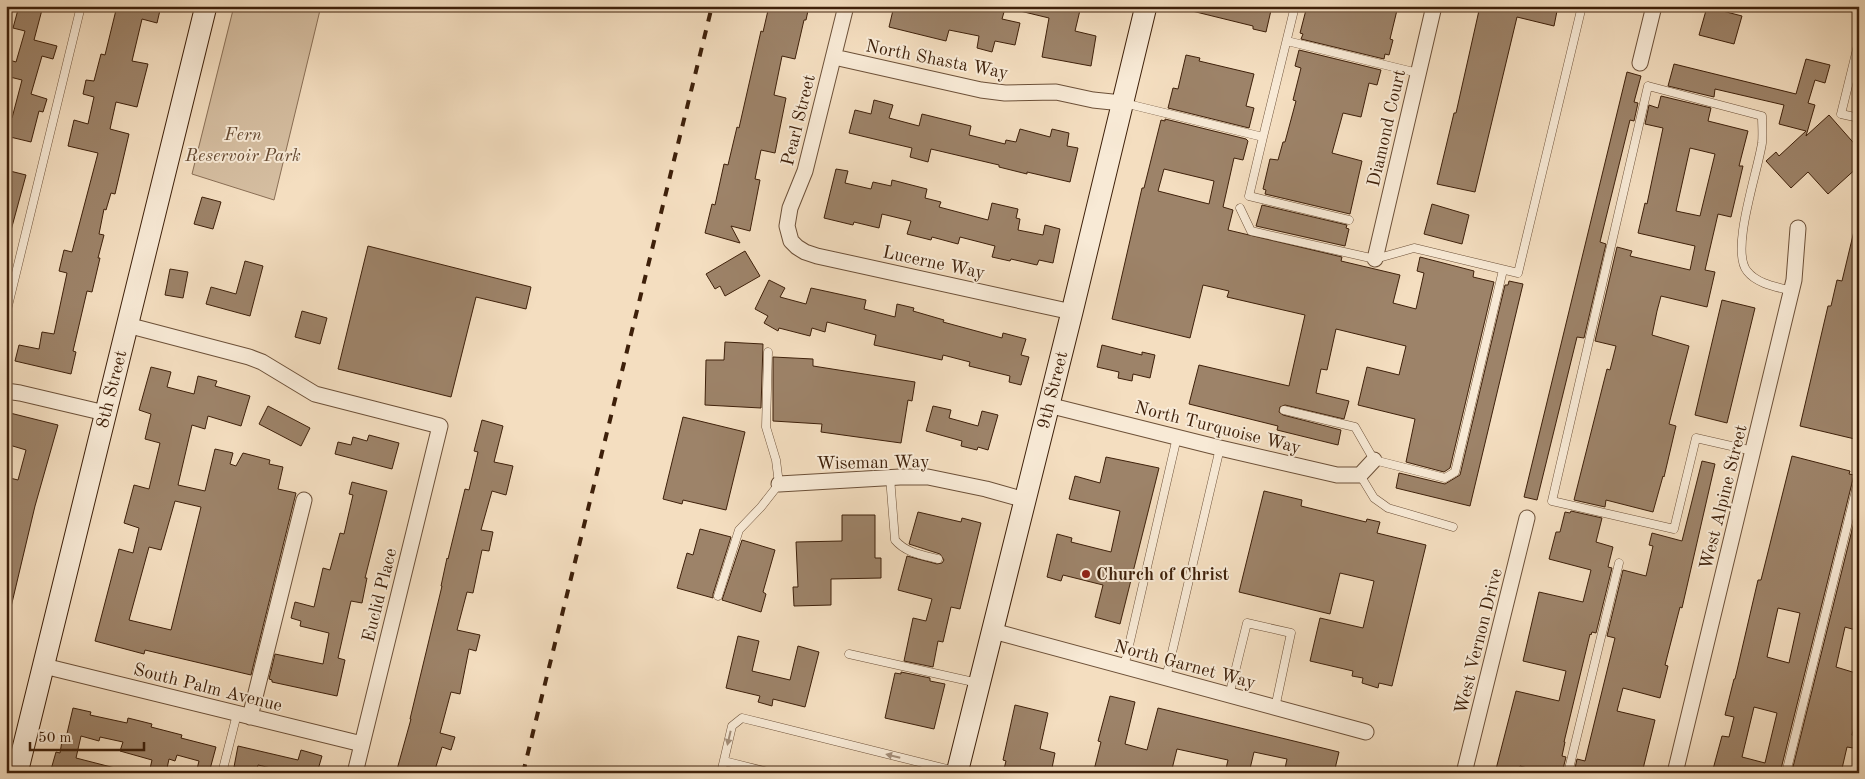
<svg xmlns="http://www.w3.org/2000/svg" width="1865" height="779" viewBox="0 0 1865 779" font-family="'Old Standard TT',serif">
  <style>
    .green { fill: #d5bea1; stroke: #8a6f56 }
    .building { fill: #9d8369; stroke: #3e200a; fill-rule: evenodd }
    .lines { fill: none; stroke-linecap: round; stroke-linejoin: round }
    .lane-casing { stroke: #6c5038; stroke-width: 9 }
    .street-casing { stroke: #6c5038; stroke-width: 17 }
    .secondary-casing { stroke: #3e200a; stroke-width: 23 }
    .lane { stroke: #f8ead6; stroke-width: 8 }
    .street { stroke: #f8ead6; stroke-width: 15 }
    .secondary { stroke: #f8ead6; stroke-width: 21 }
    .rail { stroke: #3e200a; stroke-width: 4; stroke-dasharray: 9 9; stroke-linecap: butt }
    .oneway { fill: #a48f7a }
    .poi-dot { fill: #8f2418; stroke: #f8ead6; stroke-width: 2 }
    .labels { text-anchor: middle; stroke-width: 4; stroke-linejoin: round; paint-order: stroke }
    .street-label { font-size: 18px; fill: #3e200a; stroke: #f8ead6 }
    .park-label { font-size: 18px; font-style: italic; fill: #644830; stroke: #f8ead6 }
    .poi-label { font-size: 18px; font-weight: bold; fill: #3e200a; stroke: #f8ead6; text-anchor: start }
  </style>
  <rect width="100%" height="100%" fill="#f4dec0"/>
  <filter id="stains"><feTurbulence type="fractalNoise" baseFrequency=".004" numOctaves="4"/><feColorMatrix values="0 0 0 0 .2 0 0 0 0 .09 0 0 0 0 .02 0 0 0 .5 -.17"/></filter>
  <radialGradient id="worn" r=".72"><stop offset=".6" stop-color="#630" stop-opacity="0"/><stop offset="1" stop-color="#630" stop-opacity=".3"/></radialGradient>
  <path class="green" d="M234,6h87l-47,194 -82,-26z"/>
  <path class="building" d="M19,6h24l-9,34 23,6 -4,13 -11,-3 -11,38 16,5 -4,13 -4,-1 -8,31 -25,-6v-20l6,2 10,-38 -16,-4v-17l10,3 9,-31 -12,-3z
    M117,6h44l-4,17 -15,-4 -10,42 16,3 -11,43 -21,-5 -6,27 19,5 -14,60 -4,-1 -5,17 -2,-1 -5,25 5,1 -6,23h2l-8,34 -5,-1 -14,60 3,1 -5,22 -56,-13 4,-16 20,4 3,-17 12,2 13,-61 -8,-2 5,-21 8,2 26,-99 -30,-7 6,-26 14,4 6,-27 -11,-3 3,-14 8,1 7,-27 4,1z
    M769,6h40l-3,14h-2l-9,39 -13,-3 -8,39 12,3 -11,55 -14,-3 -6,29 5,1 -10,51 -19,-5 9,17 -35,-10 7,-29 3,1 9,-41 4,1 9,-38 2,1 22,-97 2,1z
    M894,6h72l19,4 1,-2 18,4 -2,7 18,4 -5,22 -20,-4 -3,11 -15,-4 2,-12 -30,-6 -3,11 -57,-14z
    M1021,6h60l-6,25 21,5 -5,30 -49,-9 7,-39 -29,-7z
    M1193,6h79l-6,26 -13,-3v-3l-61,-15z
    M1307,6h91l-8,33 3,1 -4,15 -4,-1 -1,5 -83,-20 2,-5 -3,-1z
    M1480,6h78l-4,20 -37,-9 -42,175 -38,-8 17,-71h2z
    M1707,7l35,9 -8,28 -35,-9z
    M1299,50l82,20 -4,15 -8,-2 -8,34 -18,-4 -11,40 30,8 -12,53 -85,-20 1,-4 -3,-1 7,-30 8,1 5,-18h2l11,-41 -3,-1 8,-32 -6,-2z
    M1186,55l14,3 -1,3 55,13 -8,32 8,2 -5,20 -81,-20 5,-20 5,1z
    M1806,59l24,6 -5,18 -10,-3 -7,23 7,2 -9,31 23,-21 30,34v17l-31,28 -20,-22 -17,16 -25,-27 10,-9 3,4 27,-25 -27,-7 5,-19 -69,-16 -1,8 -46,-11 6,-22 122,30z
    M1627,72l14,4 -7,26 4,1 -4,18 -4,-1 -30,122 6,2 -22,94 -7,-1 -40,163 -13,-3z
    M1661,96l50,12 -3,13 40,10 -9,35h4l-12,51 -13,-3 -13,56 10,2 -8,35 -46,-11 -4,15 -5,24 37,11 -20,78 7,2 -12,51 -1,-1 -10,36 -47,-12 -1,7 -31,-7 33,-131 3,1 6,-24 -21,-5 22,-94 15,4 -2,5 60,14 5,-24 -57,-13 7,-30 2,1 16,-76 -18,-4 4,-19 9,3zM1690,148l25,6 -15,62 -24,-5z
    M874,100l19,5 -4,13 30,8 3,-12 49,12 -2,9 36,9 1,-4 10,2 4,-13 30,8 2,-8 17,4 -2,13 11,2 -8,34 -43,-10v2l-28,-7v-2l-68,-16 -3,13 -18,-5 2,-9 -63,-15 6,-23 16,4z
    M1165,119l81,20 2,2 -5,19 -9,-2 -11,49 10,3 -5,20 114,27 -1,4 59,14 -7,28 23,6 8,-36 -7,-2 3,-14 54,14 -1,6 21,5 -44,186 -6,4 -38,-10 9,-43 -57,-14 9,-38 32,8 7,-29 -70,-17 -9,41 -6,-1 -5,24 33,8 -5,18 -59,-14 -5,2 -1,5 4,3 58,15 -3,15 -61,-15 1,-4 -89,-22 10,-39 90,21 16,-71 -78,-18 2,-6 -26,-6 -13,53 -78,-19 30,-131h2l17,-68 4,1zM1164,169l50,12 -5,23 -51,-13z
    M836,169l12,2 -3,12 26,6 2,-7 18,4 1,-6 35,9 -2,9 16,4 -2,5 49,13 4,-17 26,6 -2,9 4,1 -2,11 25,5 2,-10 15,4 -7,34 -14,-3 -2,5 -26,-6 -1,2 -18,-4 3,-11 -35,-9 -2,7 -26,-7 -1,3 -24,-6 4,-13 -29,-7 -3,14 -25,-6 -1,3 -29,-7z
    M6,170l20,5 -16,59h-4z
    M202,197l19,5 -8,27 -19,-5z
    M1432,204l37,11 -7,29 -38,-10z
    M1262,205l85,20 -1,3 3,1 -4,17 -89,-20z
    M1854,231l5,1v208l-59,-14 28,-120h3l6,-26 5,1z
    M368,246l163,41 -5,22 -50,-12 -25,100 -113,-28z
    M745,251l15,25 -35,20 -5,-10 -5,3 -9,-15z
    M245,261l18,5 -13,50 -44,-12 5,-17 25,7z
    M170,269l18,3 -5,26 -18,-3z
    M769,280l16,8 -5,9 26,7 5,-16 55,12 -2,9 31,8 2,-13 17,4 -1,3 31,9 -1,2 59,16 1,-5 23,6 -5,16 8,2 -8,28 -12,-3 1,-6 -41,-10 1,-4 -27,-7 -1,5 -68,-15 2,-10 -49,-13 -2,10 -13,-4 -2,8 -31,-8 -1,3 -14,-8 4,-7 -13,-7z
    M1509,281l14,3 -53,222 -74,-18 3,-15 46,11 15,-9 45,-190h3z
    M1722,300l33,8 -28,115 -32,-8z
    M302,311l25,7 -7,26 -25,-7z
    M725,342l38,2 -2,64 -56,-3 1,-45h18z
    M1102,345l40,10v-3l13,3 -5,23 -17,-4 -1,7 -14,-3 1,-6 -22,-5z
    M773,357l40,2v7l102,16 -3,19 -4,-1 -7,43 -80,-11 1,-8 -49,-3z
    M151,367l20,5 -4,15 27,7 4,-18 19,5 -2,5 35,10 -9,30 -33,-10 -3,13 -13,-4 -14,60 27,6 10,-42 18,4 -3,11 6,2 7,-13 27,7 -1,4 14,3 -5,22 18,4 -45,182 -106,-25 -1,4 -49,-13 24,-92 14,4 6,-25 -15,-5 10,-38 15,4 11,-46 -15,-4 6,-25 -12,-4zM175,501l26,6 -30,123 -42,-10 20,-73 12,3z
    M268,406l42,22 -9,18 -42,-22z
    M933,406l18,4 -2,8 29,8 4,-15 16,4 -10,35 -10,-3 -1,3 -16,-4 1,-5 -36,-10z
    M6,412l52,13 -23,81 -24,101 -5,-1v-129l12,3 8,-30 -20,-6z
    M683,417l62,15 -19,78 -43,-10 -1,4 -19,-5z
    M482,420l21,6 -9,36 19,4 -7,29 -14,-4 -11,39 12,2 -4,19 -7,-1 -9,43 -6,-1 -10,38 23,5 -4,16 -7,-2 -9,45 -9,-2 -11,41 15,4 -4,13 -9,-3 -8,26h-38l15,-54h-1l32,-133h-1l6,-28 1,1 17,-70 4,1 9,-38 -4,-1z
    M369,435l30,8 -7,26 -57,-15 3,-12 13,3 2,-8 14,4z
    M1792,456l58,15 -1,3 5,1 -74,298h-68l10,-37 7,1 5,-20 -9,-2 9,-36h1l23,-99h3zM1778,608l22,5 -11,50 -22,-6zM1754,707l23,6 -12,50 -23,-6z
    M1106,457l53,11 -39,156 -25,-7 8,-32 -40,-10 -2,6 -14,-4 10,-43 15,4 -1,4 40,10 9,-41 -51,-12 6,-23 25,7z
    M1702,461l13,3 -33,144 -2,-1 -15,58 3,1 -8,32 -37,-10 -6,23 38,9 -13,53h-68l3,-14 8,2 30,-123 -8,-2 16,-66 23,6 7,-30 -4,-1 3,-12 30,8z
    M352,482l35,9 -22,87h2l-5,25 -11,-2 -13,57 7,2 -8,36 -65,-14v-2l-3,-1 6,-25 48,10 6,-31 -29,-7 1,-5 -10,-3 4,-16 19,5 9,-39 7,2 10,-37 4,1 9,-39 -4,-1z
    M1264,491l38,9 -1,6 65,16 1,-3 13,3 -3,11 49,12 -34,141 -13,-3 -1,5 -16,-5 1,-5 -11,-2 1,-5 -43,-10 10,-43 43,10 11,-47 -34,-8 -10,41 -91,-22z
    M1859,502v129l-14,-4 -9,40 23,7v33l-7,28 7,1v13l-12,-2 -6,26h-41l-8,-2z
    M1571,511l31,7 -6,24 17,5 -5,20 4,1 -16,65 -4,-1 -1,3 -1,-1 -26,108h1l-3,14 4,1 -4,16h-17l-25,-7 -2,7h-23l21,-82 43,10 7,-30 -43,-10 16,-69 44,10 8,-32 -42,-11 7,-27h4l5,-20 5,1z
    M918,512l43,10 1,-4 19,5 -21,86 -9,-2 -8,35 -5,-1 -5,26 -29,-6 9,-43 13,3 6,-22 -34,-9 9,-34 30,8 5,-1 2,-3 -4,-6 -31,-10z
    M842,515h33v43h6v20l-50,1v26l-37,1 -1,-19h5l-2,-45 46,-1z
    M700,529l31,8 -18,57v4l-36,-10 10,-35 6,2z
    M742,540l33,10 -12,42 3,2 -5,18 -39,-12z
    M738,636l21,5 -7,30 38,9 8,-34 21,6 -14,55 -32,-8 -1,7 -14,-4 2,-6 -34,-8z
    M901,672l29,6v3l15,3 -11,45 -49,-11 10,-45 6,1z
    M1110,696l25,6 -10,42 22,6 11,-42 181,44 -5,21h-50l3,-14 -33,-7 -5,21h-24l3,-13 -51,-11 -6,24h-67l-10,-3 7,-28 -3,-1z
    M1015,705l33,8 -8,36 15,4 -4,20h-48l3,-12 -3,-1z
    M73,708l18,4 -1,3 37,8 1,-5 24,6 -1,3 31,8 -1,3 35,9 -7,26h-13l3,-12 -22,-6 -2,6 -6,-2 -3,14h-17l3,-13 -32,-9 3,-9 -23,-5 -1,4 -18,-5 -5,22 39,10v5h-65l6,-21 4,1 2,-12 3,1z
    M238,746l60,14 3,-10 21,6 -5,17h-25l-34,-8 -2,7 -22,-5z"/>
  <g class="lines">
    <g class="lane-casing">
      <path id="lane" d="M1287,41l131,32
        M1859,41l-18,73 18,4
        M1124,103l139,34 -14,59 100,24
        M1263,137l32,-131
        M1240,208l11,23 124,28 39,-11 104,25 64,-267
        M6,314l75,-308
        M1284,410l71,17 19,33 71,18 10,-6 48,-202
        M1753,451l-57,-13 -22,91 -122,-28 96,-415 114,30c0,9 1,18 0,27 -4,28 -32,107 -15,128 10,13 30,16 45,20
        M1360,475l14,23 14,10 65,19
        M890,477l5,63c11,13 27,15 43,19
        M718,596l21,-66 22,-23 18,-23 -3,-24 -10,-33 2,-75
        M849,654l129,29
        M1124,667l53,-230
        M1166,678l54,-230
        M1229,696l18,-73 44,10 -16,75
        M724,761l48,12
        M222,773l15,-59
        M721,773l11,-47 10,-8 213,53
        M1568,773l51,-210
        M1786,773l73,-295"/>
    </g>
    <g class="street-casing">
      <path id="street" d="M846,6l-41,165 -15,37 -3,18 4,15 6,6 8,5 12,4 255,56
        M834,57l147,33 24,3 51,-1 37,8 29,3
        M1640,63l14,-57
        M1375,259l59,-253
        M127,325l122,32 13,5 53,32 125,32 -85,347
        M6,391l14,2 85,20
        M1048,405l172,43 117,27h23l14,-15
        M779,484l121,-7h28l58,12 39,11
        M993,631l373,101
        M44,666l318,78
        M250,717l54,-217
        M1464,773l63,-255
        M1675,773l119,-493 4,-52"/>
    </g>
    <g class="secondary-casing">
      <path id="secondary" d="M17,773l189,-767
        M957,773l115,-461 74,-306"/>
    </g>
    <use href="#lane" class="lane"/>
    <use href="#street" class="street"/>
    <use href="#secondary" class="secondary"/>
    <path class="rail" d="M523,773l189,-767"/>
  </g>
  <defs><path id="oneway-solid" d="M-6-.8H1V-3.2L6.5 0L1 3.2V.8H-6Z" transform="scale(1.25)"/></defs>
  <g class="oneway">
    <use href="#oneway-solid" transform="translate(729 738) rotate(103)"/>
    <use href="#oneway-solid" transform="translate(893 756) rotate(-166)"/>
  </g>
  <circle class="poi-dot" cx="1086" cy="574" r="5"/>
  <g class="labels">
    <g class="street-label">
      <text transform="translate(937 59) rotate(11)" y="6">North Shasta Way</text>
      <text transform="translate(798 120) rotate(-76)" y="6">Pearl Street</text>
      <text transform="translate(1386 128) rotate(-77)" y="6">Diamond Court</text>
      <text transform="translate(934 262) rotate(12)" y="6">Lucerne Way</text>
      <text transform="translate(111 389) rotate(-76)" y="6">8th Street</text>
      <text transform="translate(1052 390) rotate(-76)" y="6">9th Street</text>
      <text transform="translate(1218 427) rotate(14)" y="6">North Turquoise Way</text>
      <text transform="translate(873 462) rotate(-1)" y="6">Wiseman Way</text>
      <text transform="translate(1723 497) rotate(-76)" y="6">West Alpine Street</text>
      <text transform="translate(379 595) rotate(-76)" y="6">Euclid Place</text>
      <text transform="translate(1478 641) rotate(-76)" y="6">West Vernon Drive</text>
      <text transform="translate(1185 664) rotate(15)" y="6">North Garnet Way</text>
      <text transform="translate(208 687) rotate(14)" y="6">South Palm Avenue</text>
    </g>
    <g class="park-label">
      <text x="243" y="140">Fern<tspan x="243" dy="21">Reservoir Park</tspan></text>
    </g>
    <g class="poi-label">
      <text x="1096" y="580">Church of Christ</text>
    </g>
  </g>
  <rect width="1865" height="779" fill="none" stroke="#f4dec0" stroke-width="25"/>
  <rect x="8" y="8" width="1850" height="764" fill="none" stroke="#3e200a" stroke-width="2.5"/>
  <rect x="12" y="12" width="1840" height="754" fill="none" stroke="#3e200a"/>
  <path d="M30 742v8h114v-8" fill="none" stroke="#3e200a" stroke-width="2.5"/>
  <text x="38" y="742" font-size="15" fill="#3e200a" stroke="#f8ead6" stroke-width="4" paint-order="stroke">50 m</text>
  <rect width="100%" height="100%" filter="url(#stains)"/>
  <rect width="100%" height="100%" fill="url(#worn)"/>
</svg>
